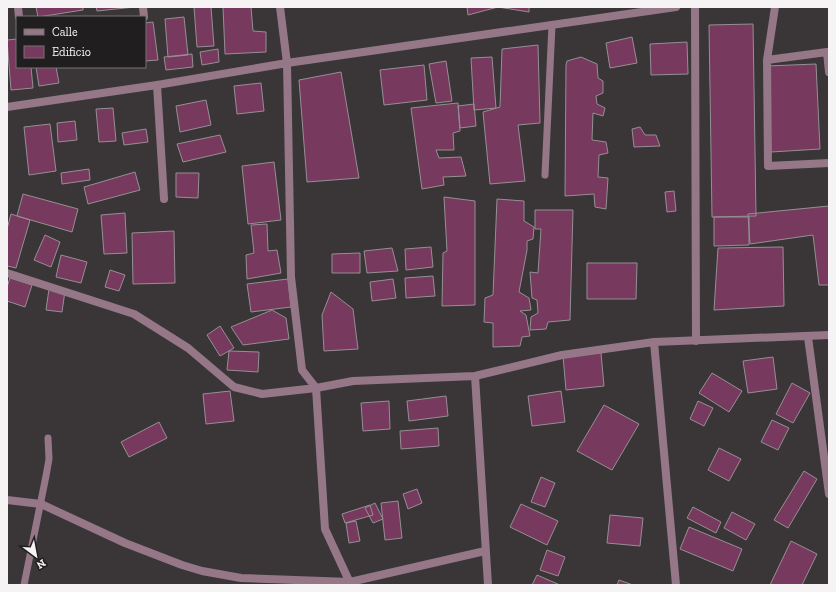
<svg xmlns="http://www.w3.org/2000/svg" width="836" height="592" viewBox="0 0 836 592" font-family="'Zilla Slab',serif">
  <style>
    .building { fill: #78395f; stroke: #949092 }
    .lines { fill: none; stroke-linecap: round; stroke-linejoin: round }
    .service { stroke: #967788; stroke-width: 7 }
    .minor { stroke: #967788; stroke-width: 8 }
  </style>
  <rect width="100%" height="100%" fill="#3a3638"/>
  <path class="building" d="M36,7h47v3l-45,7z
    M96,7h39l-38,4z
    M194,7h17l3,39 -17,1z
    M223,7h28l2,24 13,1v20l-41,2z
    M467,7h62v5l-31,-5 -30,8z
    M184,17l4,38 -20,2 -3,-38z
    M153,22l5,38 -13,1v-38z
    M753,24l3,192 -44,1 -3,-192z
    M632,37l5,26 -27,5 -4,-25z
    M17,39v28h14l2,21 -22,2 -4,-50z
    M687,42l1,32 -37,1 -1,-31z
    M538,45l2,78 -22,2 7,56 -35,3 -7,-72 17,-5 2,-58z
    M218,49l1,13 -17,3 -2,-13z
    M192,54l1,13 -27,3 -2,-13z
    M492,57l4,51 -22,2 -3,-52z
    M581,57l16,7 1,14 5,3v12l-7,3 1,8 8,4 -2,8 -10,-3 -1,27 14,2 2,11 -9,2 -1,22 10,1 -2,31 -11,-2 -1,-13 -29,2 1,-131 1,-4z
    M446,61l6,40 -16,2 -7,-39z
    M816,64l4,85 -49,3 -4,-86z
    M424,65l3,35 -43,5 -4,-35z
    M36,67h20l3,16 -20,3z
    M341,72l18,106 -52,4 -8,-102z
    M261,83l3,28 -27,3 -3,-28z
    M206,100l5,25 -31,7 -4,-26z
    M458,103l2,28 -7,2 1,17h-18l3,8 22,-1 5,19 -23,1 1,8 -22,4 -11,-81z
    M474,104l2,22 -16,2 -2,-22z
    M113,108l3,33 -17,1 -3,-33z
    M75,121l2,19 -19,2 -1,-19z
    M50,124l6,47 -27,4 -5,-48z
    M640,127l5,8h11l4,11 -26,1 -2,-18z
    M146,129l2,13 -24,3 -2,-12z
    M220,135l6,17 -43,10 -6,-18z
    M274,162l7,58 -33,4 -6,-58z
    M89,169l1,11 -28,4 -1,-11z
    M135,172l5,18 -52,14 -4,-17z
    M176,173h23l-1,25 -22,-1z
    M674,191l2,20 -9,1 -2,-20z
    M23,194l55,15 -6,23 -55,-16z
    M444,197l31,4v104l-33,1 1,-53 4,-2z
    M497,199l27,2v20l10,6 -1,12 -6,2v9l-8,42 10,6 2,12 -11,1 6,4 4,21 -8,1 -2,9 -27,1v-24l-9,-1 1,-24 8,-3z
    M829,206v79h-10l-6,-50 -63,9 -2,-30z
    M535,210h38l-3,110 -22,2 -2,7 -16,1 1,-13 7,-4 -1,-13 -5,-2 -2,-26 8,1 3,-44h-6z
    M125,213l2,40 -23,1 -3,-39z
    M11,214l19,6 -14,48 -9,-2v-37z
    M714,217h35v28l-35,1z
    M267,224l1,27 9,-1 4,23 -34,6 -1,-24 8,-2 -3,-28z
    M174,231l1,52 -42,1 -1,-51z
    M45,235l15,7 -9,25 -17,-7z
    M431,247l2,20 -27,3 -1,-21z
    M783,247l1,59 -70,4 4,-62z
    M392,248l6,23 -31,2 -3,-22z
    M360,253v20h-28v-19z
    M61,255l26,7 -6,21 -25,-6z
    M587,263h50l-1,36h-49z
    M110,270l15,5 -6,16 -14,-4z
    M433,276l2,20 -29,2 -1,-20z
    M10,278l22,7 -7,22 -18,-6v-14z
    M288,279l3,28 -40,5 -4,-28z
    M393,279l3,19 -24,3 -2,-19z
    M49,289l16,2 -3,21 -16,-2z
    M331,292l22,17 5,40 -34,2 -2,-36z
    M272,310l14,8 3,21 -46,6 -12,-18z
    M220,326l14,22 -14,8 -13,-21z
    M229,351l30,1 -1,20 -31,-2z
    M601,353l3,33 -38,4 -3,-34z
    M773,357l4,32 -29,4 -5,-32z
    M712,373l30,18 -13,21 -30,-19z
    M792,383l18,10 -17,30 -17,-9z
    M230,391l4,30 -28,3 -3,-30z
    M561,391l4,31 -33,4 -4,-30z
    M446,396l2,20 -39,5 -2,-20z
    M389,401l1,28 -27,2 -2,-28z
    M698,401l15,7 -9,18 -14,-7z
    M604,405l35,19 -27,46 -35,-19z
    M772,420l17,8 -11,22 -17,-8z
    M159,422l8,16 -38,19 -8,-15z
    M438,428l1,18 -38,3 -1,-18z
    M719,448l22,11 -12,22 -21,-11z
    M804,471l13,8 -29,49 -14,-8z
    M541,477l14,6 -10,24 -14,-5z
    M417,489l5,14 -14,6 -5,-15z
    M398,501l4,37 -17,2 -4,-37z
    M375,503l8,16 -10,4 -8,-15z
    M521,504l37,17 -11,24 -37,-18z
    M370,505l3,10 -28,8 -3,-9z
    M693,507l28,15 -5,11 -29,-15z
    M732,512l23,12 -9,16 -22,-12z
    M610,515l33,3 -3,28 -33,-3z
    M356,521l4,20 -11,2 -3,-20z
    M689,527l53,22 -9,22 -53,-22z
    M791,541l26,13 -15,31h-32z
    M547,550l18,7 -7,19 -18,-6z
    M537,575l23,10h-28z
    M619,580l14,5h-16z"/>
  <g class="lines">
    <path class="service" d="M545,175l7,-150
      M24,585l22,-109 3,-17 -1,-21"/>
    <path class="minor" d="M18,7l1,10
      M143,7l1,10
      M280,7l7,56 4,214 11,93 14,18 9,141 26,56
      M695,7l1,334
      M775,7l-8,53 1,106 61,-3
      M767,60l60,-8 2,20
      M157,85l7,114
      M7,107l150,-22 130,-22 389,-56
      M7,273l127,41 54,34 46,39 28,7 54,-6 37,-7 122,-5 87,-21 92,-13 175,-7
      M808,337l21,157
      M654,342l22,243
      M475,376l13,209
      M7,500l34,4 84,39 57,22 20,6 39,7 109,4 135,-31"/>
  </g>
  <rect width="836" height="592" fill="none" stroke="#f5f3f4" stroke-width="16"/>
  <rect x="16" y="16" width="130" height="52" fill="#201e1f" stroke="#757374"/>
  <rect x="24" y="29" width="20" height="6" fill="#967788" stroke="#757374"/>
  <text x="52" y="36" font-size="12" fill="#f5f3f4">Calle</text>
  <rect x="24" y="46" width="20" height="12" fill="#78395f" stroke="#757374"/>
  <text x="52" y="56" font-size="12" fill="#f5f3f4">Edificio</text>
  <g transform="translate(36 556) rotate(148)" stroke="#201e1f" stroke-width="3" paint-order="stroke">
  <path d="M0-3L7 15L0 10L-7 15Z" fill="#f5f3f4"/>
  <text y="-6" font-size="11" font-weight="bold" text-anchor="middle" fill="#f5f3f4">N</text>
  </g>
</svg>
